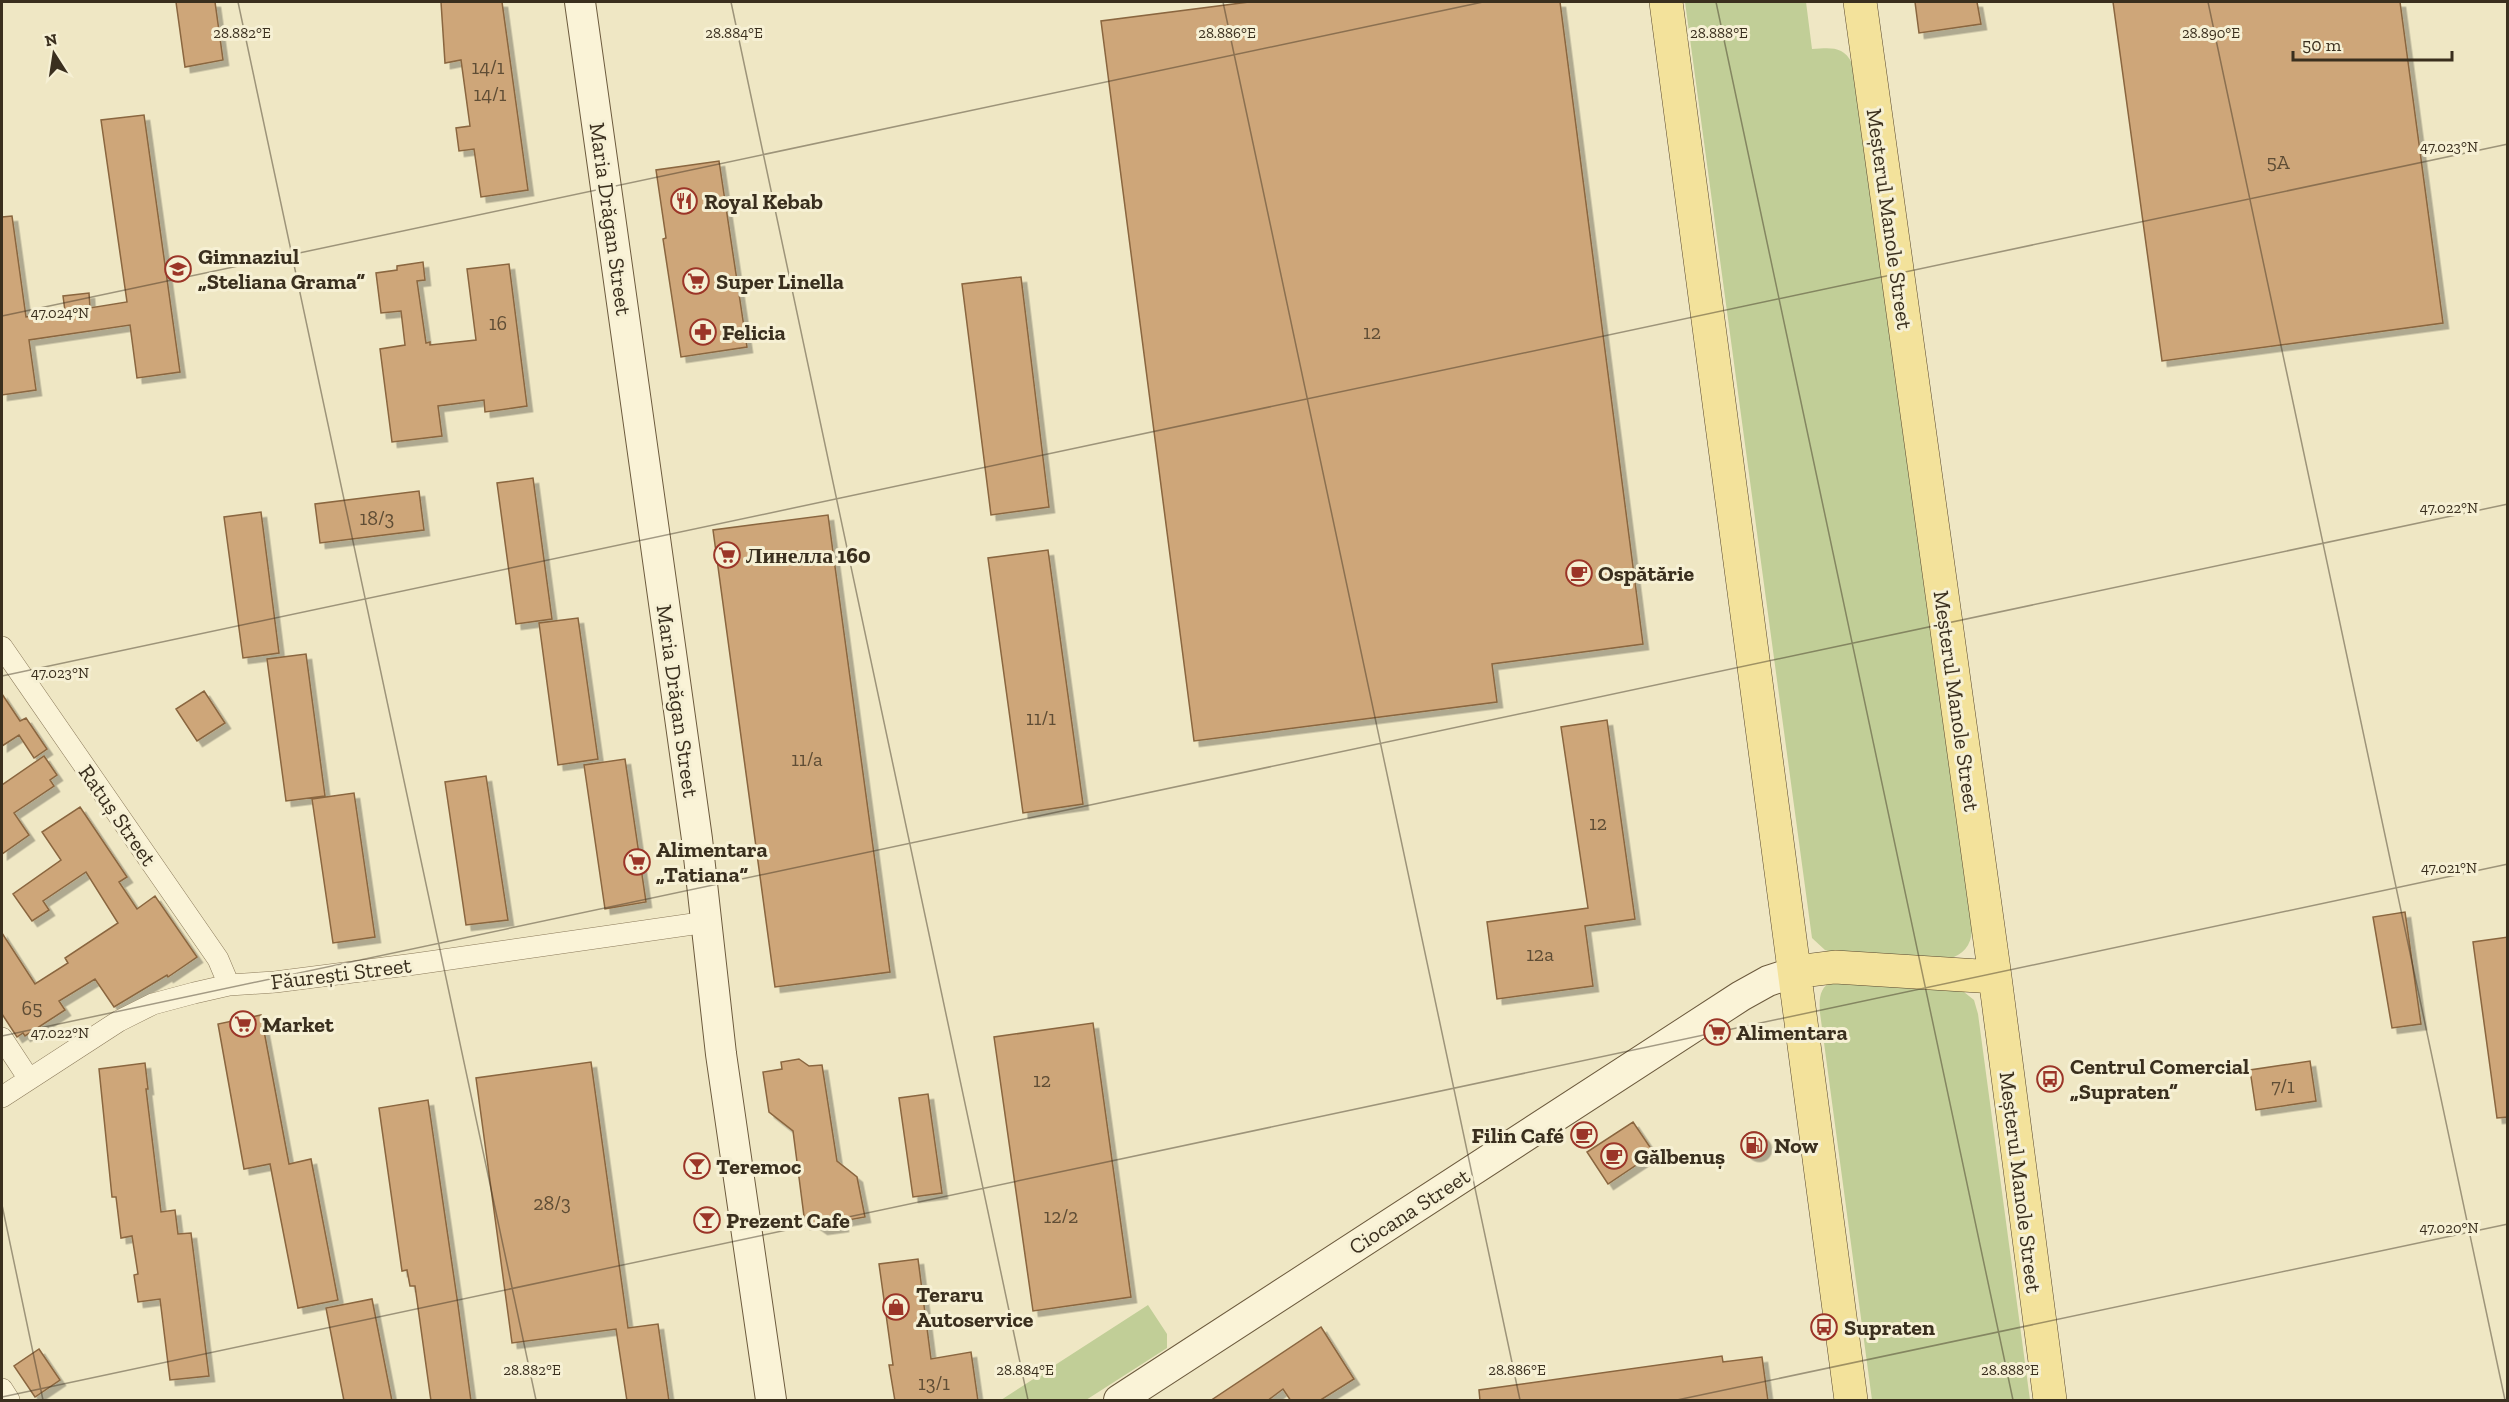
<svg xmlns="http://www.w3.org/2000/svg" width="2509" height="1402" viewBox="0 0 2509 1402" font-family="'Zilla Slab',serif">
  <style>
    .green { fill: #c1ce97 }
    .building { fill: #cea679; stroke: #8a663f; stroke-width: 1.5; filter: url(#shadow) }
    .lines { fill: none; stroke-linecap: round; stroke-linejoin: round }
    .street-casing { stroke: #8a795a; stroke-width: 22 }
    .secondary-casing { stroke: #6c5a3d; stroke-width: 32 }
    .primary-casing { stroke: #58472e; stroke-width: 34 }
    .street { stroke: #faf3d7; stroke-width: 21 }
    .secondary { stroke: #faf3d7; stroke-width: 30 }
    .primary { stroke: #f3e29b; stroke-width: 33 }
    .ticks { fill: none; stroke: #3a2f1e; stroke-width: 1.5; stroke-opacity: 0.45 }
    .labels { text-anchor: middle; stroke-width: 6; stroke-linejoin: round; paint-order: stroke }
    .number-label { font-size: 20px; fill: #5f4d35 }
    .poi-label { font-size: 22px; font-weight: bold; fill: #3a2f1e; stroke: #f6f0d4; text-anchor: start }
    .street-label { font-size: 22px; fill: #3a2f1e; stroke: #f6f0d4 }
    .ticks-label { font-size: 15px; text-anchor: middle; fill: #3a2f1e; stroke: #f6f0d4; stroke-width: 6; stroke-linejoin: round; paint-order: stroke }
  </style>
  <defs>
    <filter id="shadow"><feDropShadow dx="5.5" dy="5.5" stdDeviation="0" flood-color="#0004"/></filter>
  </defs>
  <rect width="100%" height="100%" fill="#efe7c4"/>
  <path class="green" d="M1685,2h121l6,47c17,-1 31,-4 40,14l120,867c-1,16 -9,25 -24,29l-115,-6 -8,-3 -13,-12z
    M1833,981l126,7 15,12 4,14 52,386h-158l-52,-387c-1,-14 -1,-26 13,-32z
    M1148,1305l19,29v14l-81,52h-85z"/>
  <path class="building" d="M176,2h39l8,58 -38,7z
    M441,2h61l26,188 -47,7 -7,-48 -15,2 -3,-23 14,-2 -9,-66 -16,3z
    M1249,2h311l83,642 -151,20 5,38 -303,39 -93,-720z
    M1915,2h62l4,22 -62,9z
    M2113,2h287l43,321 -281,38z
    M144,115l36,257 -43,6 -7,-53 -101,15 7,50 -34,5v-178l10,-1 14,101 39,-6 -2,-15 26,-3 1,15 37,-6 -26,-182z
    M719,161l28,186 -66,10 -18,-118 3,-1 -10,-68z
    M423,262l2,18 -8,1 9,62 4,-1v3l46,-5 -9,-71 42,-5 18,142 -42,6 -1,-12 -46,6 4,30 -50,6 -12,-93 25,-4 -4,-34 -20,2 -5,-40 21,-3v-4z
    M1021,277l28,230 -58,8 -29,-231z
    M533,478l19,141 -36,5 -19,-141z
    M419,491l5,39 -104,13 -5,-39z
    M261,512l18,141 -36,5 -19,-141z
    M828,515l62,457 -115,15 -62,-457z
    M1048,550l35,254 -60,9 -35,-255z
    M578,618l20,141 -40,6 -19,-142z
    M306,654l19,142 -39,5 -19,-142z
    M204,691l21,32 -28,18 -21,-32z
    M2,694l18,27 6,-3 21,31 -13,9 -15,-23 -17,11z
    M1607,720l28,199 -50,7 8,60 -96,13 -10,-77 101,-14 -27,-181z
    M44,756l13,19 -7,5 4,6 -40,27 15,22 -27,19v-69z
    M625,759l21,143 -41,7 -21,-144z
    M486,776l22,144 -42,5 -21,-143z
    M354,793l21,144 -42,6 -21,-144z
    M80,807l47,70 -8,5 18,27 18,-13 42,61 -29,20 -1,-2 -53,32 -19,-28 -36,22 6,9 -40,26 -2,-3 -6,4 -15,-23v-81l33,51 33,-21 -3,-5 53,-35 -32,-51 -43,29 6,9 -17,11 -19,-27 48,-34 -19,-28z
    M2405,912l16,112 -29,4 -19,-111z
    M2508,937v180l-11,1 -24,-176z
    M261,1015l28,149 22,-5 27,141 -40,8 -28,-144 -26,5 -26,-145z
    M1093,1023l38,274 -98,14 -39,-274z
    M799,1059l10,7 13,-1 15,96 20,16 8,40 -23,4 1,5 -21,3 -10,-7 -7,2 -12,-93 -24,-19 -6,-40 19,-3 -1,-7z
    M2310,1061l6,40 -60,9 -6,-40z
    M591,1062l37,266 30,-4 11,77h-42l-11,-72 -104,14 -36,-265z
    M145,1063l3,26h-2l15,123 14,-2 3,24 13,-1 18,143 -39,4 -10,-81 -22,3 -4,-27 4,-1 -6,-38 -11,2 -5,-41h-4l-13,-128z
    M928,1094l14,99 -29,4 -14,-99z
    M428,1100l30,205 13,96h-40l-16,-115h-5l-3,-16 -5,1 -23,-163z
    M1633,1122l21,31 -46,31 -21,-32z
    M1742 1144a12 12 0 1 1 24 0a12 12 0 1 1-24 0Z
    M918,1259l13,100 40,-7 7,49h-83l-6,-36h4l-14,-101z
    M372,1299l20,102h-48l-18,-93z
    M1321,1327l33,52 -35,22h-28l-8,-12 -16,12h-57z
    M39,1349l21,31 -25,17 -21,-31z
    M1722,1356l1,6 39,-5 6,44h-288l-1,-11z"/>
  <g class="lines">
    <g class="street-casing">
      <path id="street" d="M2,647l216,312 11,26
        M2,1038l27,41
        M2,1097l117,-76 34,-17 41,-11 35,-8 46,-3 140,-18 292,-42
        M2,1389l7,11"/>
    </g>
    <g class="secondary-casing">
      <path id="secondary" d="M580,2l117,837 24,215 50,346
        M1119,1400l622,-404 27,-15 27,-9"/>
    </g>
    <g class="primary-casing">
      <path id="primary" d="M1666,2l185,1398
        M1860,2l135,975 55,423
        M1795,972l40,-5 160,10"/>
    </g>
    <use href="#street" class="street"/>
    <use href="#secondary" class="secondary"/>
    <use href="#primary" class="primary"/>
  </g>
  <path class="ticks" d="M238,2l298,1398M731,2l297,1398M1223,2l297,1398M1716,2l297,1398M2208,2l297,1398M2,316l1481,-314M2,676l2506,-532M2,1036l2506,-532M2,1205l41,195M2,1397l2506,-533M1677,1400l831,-176"/>
  <defs>
    <g id="restaurant-ring" transform="scale(1.35)"><circle r="9.5" fill="#f6f0d4" stroke="#9b3528" stroke-width="1.5"/><path d="M-5-6h1v4h1v-4h1v4h1v-4h1v5L-1.5 .5V6h-2V.5L-5-1ZM5-6V6H3V1.5H1.5Q1.5-4 5-6Z" fill="#9b3528"/></g>
    <g id="school-ring" transform="scale(1.35)"><circle r="9.5" fill="#f6f0d4" stroke="#9b3528" stroke-width="1.5"/><path d="M0-5L7-2L0 1L-7-2ZM-4 1L0 2.5L4 1V4Q0 6-4 4Z" fill="#9b3528"/></g>
    <g id="supermarket-ring" transform="scale(1.35)"><circle r="9.5" fill="#f6f0d4" stroke="#9b3528" stroke-width="1.5"/><path d="M-6-5.5h2.5l.6 2H6L4.5 2H-2.5L-4.4-4H-6ZM-1.5 3.2a1.3 1.3 0 1 0 .1 0ZM3 3.2a1.3 1.3 0 1 0 .1 0Z" fill="#9b3528"/></g>
    <g id="pharmacy-ring" transform="scale(1.35)"><circle r="9.5" fill="#f6f0d4" stroke="#9b3528" stroke-width="1.5"/><path d="M-2-6h4v4h4v4h-4v4h-4v-4h-4v-4h4Z" fill="#9b3528"/></g>
    <g id="cafe-ring" transform="scale(1.35)"><circle r="9.5" fill="#f6f0d4" stroke="#9b3528" stroke-width="1.5"/><path d="M-5.5-4.5H6V0H3Q3 3.5 0 3.5H-2.5Q-5.5 3.5-5.5 0ZM3-3.2v2h1.7v-2ZM-6 4.5H4V6H-6Z" fill="#9b3528"/></g>
    <g id="bus-ring" transform="scale(1.35)"><circle r="9.5" fill="#f6f0d4" stroke="#9b3528" stroke-width="1.5"/><path d="M-5-6H5V4H4V6H2V4H-2V6H-4V4H-5ZM-3.5-4V0h7V-4ZM-3.5 1.2v1.5H-2V1.2ZM2 1.2v1.5H3.5V1.2Z" fill="#9b3528"/></g>
    <g id="fuel-ring" transform="scale(1.35)"><circle r="9.5" fill="#f6f0d4" stroke="#9b3528" stroke-width="1.5"/><path d="M-5.5-6h7V0h2V4h1.3V-2.5L3-4.5l.8-.8L6-3V5H2.5V1h-1V6h-7ZM-4.2-4.7v3.2H.2V-4.7Z" fill="#9b3528"/></g>
    <g id="bar-ring" transform="scale(1.35)"><circle r="9.5" fill="#f6f0d4" stroke="#9b3528" stroke-width="1.5"/><path d="M-6-5H6L.8 .8V4.5H3.5V6h-7V4.5H-.8V.8Z" fill="#9b3528"/></g>
    <g id="shop-ring" transform="scale(1.35)"><circle r="9.5" fill="#f6f0d4" stroke="#9b3528" stroke-width="1.5"/><path d="M-5-2.5h2.3a2.7 3.5 0 0 1 5.4 0H5L5.5 6h-11ZM-1.5-2.5h3a1.5 2.3 0 0 0-3 0Z" fill="#9b3528"/></g>
  </defs>
  <g fill-rule="evenodd">
    <use href="#restaurant-ring" x="684" y="201"/>
    <use href="#school-ring" x="178" y="269"/>
    <use href="#supermarket-ring" x="696" y="281"/>
    <use href="#pharmacy-ring" x="703" y="332"/>
    <use href="#supermarket-ring" x="727" y="555"/>
    <use href="#cafe-ring" x="1579" y="573"/>
    <use href="#supermarket-ring" x="637" y="862"/>
    <use href="#supermarket-ring" x="243" y="1024"/>
    <use href="#supermarket-ring" x="1717" y="1032"/>
    <use href="#bus-ring" x="2050" y="1079"/>
    <use href="#cafe-ring" x="1584" y="1135"/>
    <use href="#fuel-ring" x="1754" y="1145"/>
    <use href="#cafe-ring" x="1614" y="1156"/>
    <use href="#bar-ring" x="697" y="1166"/>
    <use href="#bar-ring" x="707" y="1220"/>
    <use href="#shop-ring" x="896" y="1307"/>
    <use href="#bus-ring" x="1824" y="1327"/>
  </g>
  <g class="labels">
    <g class="number-label">
      <text x="488" y="74">14/1</text>
      <text x="490" y="101">14/1</text>
      <text x="2278" y="169">5A</text>
      <text x="498" y="330">16</text>
      <text x="1372" y="339">12</text>
      <text x="377" y="525">18/3</text>
      <text x="1041" y="725">11/1</text>
      <text x="807" y="766">11/a</text>
      <text x="1598" y="830">12</text>
      <text x="1540" y="961">12a</text>
      <text x="32" y="1015">65</text>
      <text x="1042" y="1087">12</text>
      <text x="2283" y="1093">7/1</text>
      <text x="552" y="1210">28/3</text>
      <text x="1061" y="1223">12/2</text>
      <text x="934" y="1390">13/1</text>
    </g>
    <g class="poi-label">
      <text x="704" y="209">Royal Kebab</text>
      <text x="198" y="264">Gimnaziul<tspan x="198" dy="25">„Steliana Grama”</tspan></text>
      <text x="716" y="289">Super Linella</text>
      <text x="722" y="340">Felicia</text>
      <text x="746" y="563">Линелла 160</text>
      <text x="1598" y="581">Ospătărie</text>
      <text x="656" y="857">Alimentara<tspan x="656" dy="25">„Tatiana“</tspan></text>
      <text x="262" y="1032">Market</text>
      <text x="1736" y="1040">Alimentara</text>
      <text x="2070" y="1074">Centrul Comercial<tspan x="2070" dy="25">„Supraten”</tspan></text>
      <text x="1564" y="1143" text-anchor="end">Filin Café</text>
      <text x="1774" y="1153">Now</text>
      <text x="1634" y="1164">Gălbenuș</text>
      <text x="716" y="1174">Teremoc</text>
      <text x="726" y="1228">Prezent Cafe</text>
      <text x="916" y="1302">Teraru<tspan x="916" dy="25">Autoservice</tspan></text>
      <text x="1844" y="1335">Supraten</text>
    </g>
    <g class="street-label">
      <text transform="translate(611 219) rotate(82)" y="8">Maria Drăgan Street</text>
      <text transform="translate(1890 219) rotate(82)" y="8">Meșterul Manole Street</text>
      <text transform="translate(678 701) rotate(82)" y="8">Maria Drăgan Street</text>
      <text transform="translate(1957 701) rotate(82)" y="8">Meșterul Manole Street</text>
      <text transform="translate(118 815) rotate(55)" y="8">Ratuș Street</text>
      <text transform="translate(341 973) rotate(-7)" y="8">Făurești Street</text>
      <text transform="translate(2021 1182) rotate(83)" y="8">Meșterul Manole Street</text>
      <text transform="translate(1409 1211) rotate(-33)" y="8">Ciocana Street</text>
    </g>
  </g>
  <g class="ticks-label">
    <text x="242" y="38">28.882°E</text>
    <text x="734" y="38">28.884°E</text>
    <text x="1227" y="38">28.886°E</text>
    <text x="1719" y="38">28.888°E</text>
    <text x="2211" y="38">28.890°E</text>
    <text x="2449" y="152">47.023°N</text>
    <text x="60" y="318">47.024°N</text>
    <text x="2449" y="513">47.022°N</text>
    <text x="60" y="678">47.023°N</text>
    <text x="2449" y="873">47.021°N</text>
    <text x="60" y="1038">47.022°N</text>
    <text x="2449" y="1233">47.020°N</text>
    <text x="532" y="1375">28.882°E</text>
    <text x="1025" y="1375">28.884°E</text>
    <text x="1517" y="1375">28.886°E</text>
    <text x="2010" y="1375">28.888°E</text>
  </g>
  <rect width="2509" height="1402" fill="none" stroke="#3a2f1e" stroke-width="6"/>
  <g transform="translate(54 54) rotate(348)" stroke="#f6f0d4" stroke-width="4.5" paint-order="stroke">
  <path d="M0-4.5L10 22L0 15L-10 22Z" fill="#3a2f1e"/>
  <text y="-9" font-size="16" font-weight="bold" text-anchor="middle" fill="#3a2f1e">N</text>
  </g>
  <path d="M2293 51v9h159v-9" fill="none" stroke="#3a2f1e" stroke-width="3"/>
  <text x="2302" y="51" font-size="18" fill="#3a2f1e" stroke="#f6f0d4" stroke-width="4.5" paint-order="stroke">50 m</text>
</svg>
